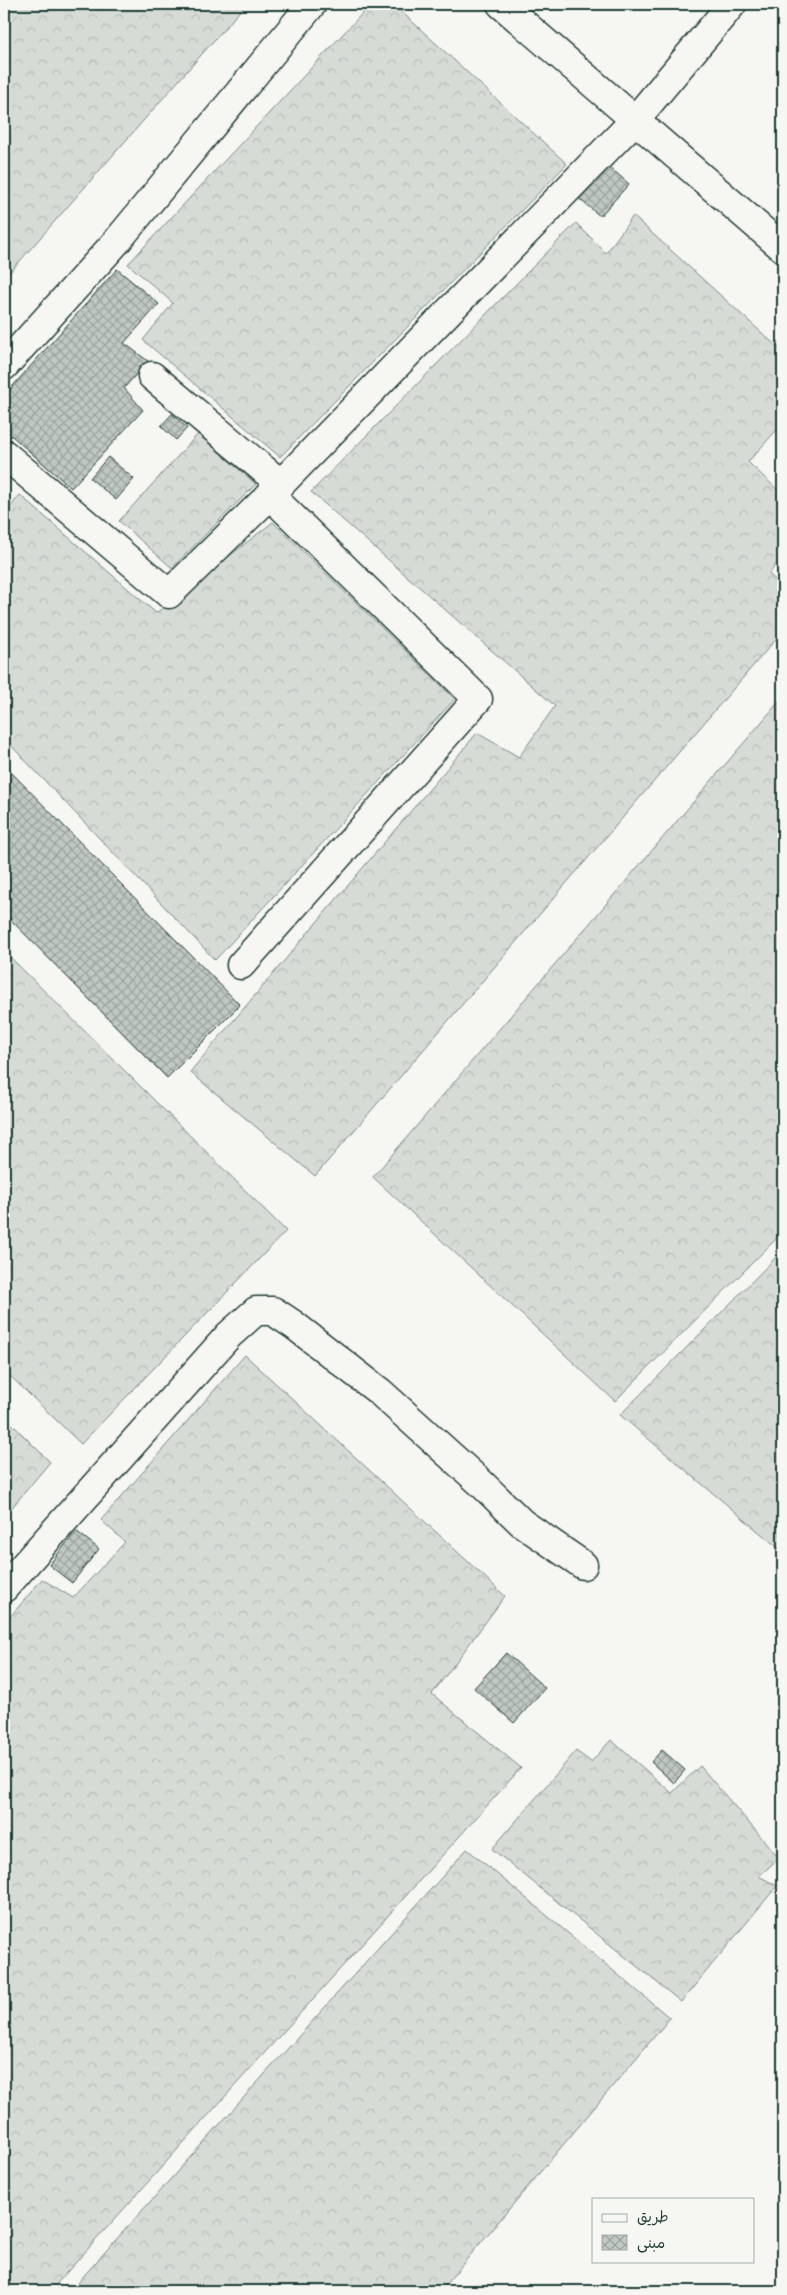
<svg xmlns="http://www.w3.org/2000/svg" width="787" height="2295" viewBox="0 0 787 2295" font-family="'Balsamiq Sans','Playpen Sans Arabic',sans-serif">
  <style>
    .forest { fill: url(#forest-crowns); stroke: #7a8c85 }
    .building { fill: url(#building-cross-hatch); stroke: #1f3d34 }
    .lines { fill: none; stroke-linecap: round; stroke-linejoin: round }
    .minor-casing { stroke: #1f3d34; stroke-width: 31 }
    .minor { stroke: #f6f6f2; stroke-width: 28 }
  </style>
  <defs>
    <pattern id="forest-crowns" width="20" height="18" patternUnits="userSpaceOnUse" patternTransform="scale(1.25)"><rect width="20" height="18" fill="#d6dbd6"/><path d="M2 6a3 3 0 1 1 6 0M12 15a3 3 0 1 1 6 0" fill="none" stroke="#b7bdb8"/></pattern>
    <pattern id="building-cross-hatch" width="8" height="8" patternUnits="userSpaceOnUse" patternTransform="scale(1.25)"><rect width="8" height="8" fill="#c1c8c3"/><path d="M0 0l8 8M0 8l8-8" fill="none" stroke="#9ca49f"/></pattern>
  </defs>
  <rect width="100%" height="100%" fill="#f6f6f2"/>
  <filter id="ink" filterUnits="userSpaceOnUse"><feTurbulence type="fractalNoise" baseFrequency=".02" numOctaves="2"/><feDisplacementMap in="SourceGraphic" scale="10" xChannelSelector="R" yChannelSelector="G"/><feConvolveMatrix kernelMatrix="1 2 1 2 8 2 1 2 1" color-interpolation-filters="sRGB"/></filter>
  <g filter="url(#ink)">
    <path class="forest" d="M4,4h242l-242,275z
      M371,4h22l174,160 -287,293 -137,-117 30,-37 -45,-39z
      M633,216l150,136v71l-35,39 35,33v60l-14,19 14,13v44l-468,545 -125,-104 287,-339 42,24 36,-51 -244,-214 265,-269 30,30z
      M198,434l58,50 -84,84 -53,-47z
      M20,495l136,118 117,-91 182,177 -240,261 -211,-222v-224z
      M783,697v535l-168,169 -242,-224z
      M4,951l282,280 -205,213 -77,-74z
      M783,1250v302l-163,-137z
      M245,1355l260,241 -73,98 89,74 -471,523h-46v-667l38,-45 31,19 52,-56 -24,-22z
      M4,1416l46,46 -46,55z
      M611,1740l61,53 28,-27 79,92 -20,18 18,10 -96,116 -189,-153 84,-98 15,11z
      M467,1849l203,169 -230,273h-370z"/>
    <path class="building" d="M606,164l23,20 -29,32 -23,-19z
      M783,215v17l-8,-7z
      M117,269l42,35 -35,39 24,18 -24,27 19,22 -72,78 -67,-59v-33z
      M172,414l15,14 -11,12 -15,-14z
      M108,457l26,22 -18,21 -26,-22z
      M4,765l236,240 -73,73 -163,-165z
      M76,1531l23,18 -27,34 -23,-18z
      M506,1653l39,35 -31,35 -40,-35z
      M662,1750l23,20 -11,13 -23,-21z"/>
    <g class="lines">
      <g class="minor-casing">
        <path id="minor" d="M501,4l282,244
          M4,366l114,-126 194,-236
          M152,376l129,108
          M4,454l165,140 101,-99
          M241,965l237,-266 -208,-204 365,-375 97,-116
          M4,1588l225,-253 27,-24h17l21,14 86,67 101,91 41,40 61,42"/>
      </g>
      <use href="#minor" class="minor"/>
    </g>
  </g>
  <rect width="787" height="2295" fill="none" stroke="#f6f6f2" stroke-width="20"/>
  <rect x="10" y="10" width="767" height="2275" fill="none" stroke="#1f3d34" stroke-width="2" filter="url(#ink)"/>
  <rect x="592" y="2198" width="162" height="65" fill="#f6f6f2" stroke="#a0aca6"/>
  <rect x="602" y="2214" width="25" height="8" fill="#f6f6f2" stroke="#a0aca6"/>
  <text x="637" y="2222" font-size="15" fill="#1f3d34">طريق</text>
  <rect x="602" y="2235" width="25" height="15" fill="url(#building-cross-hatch)" stroke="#a0aca6"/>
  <text x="637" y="2248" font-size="15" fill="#1f3d34">مبنى</text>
</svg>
